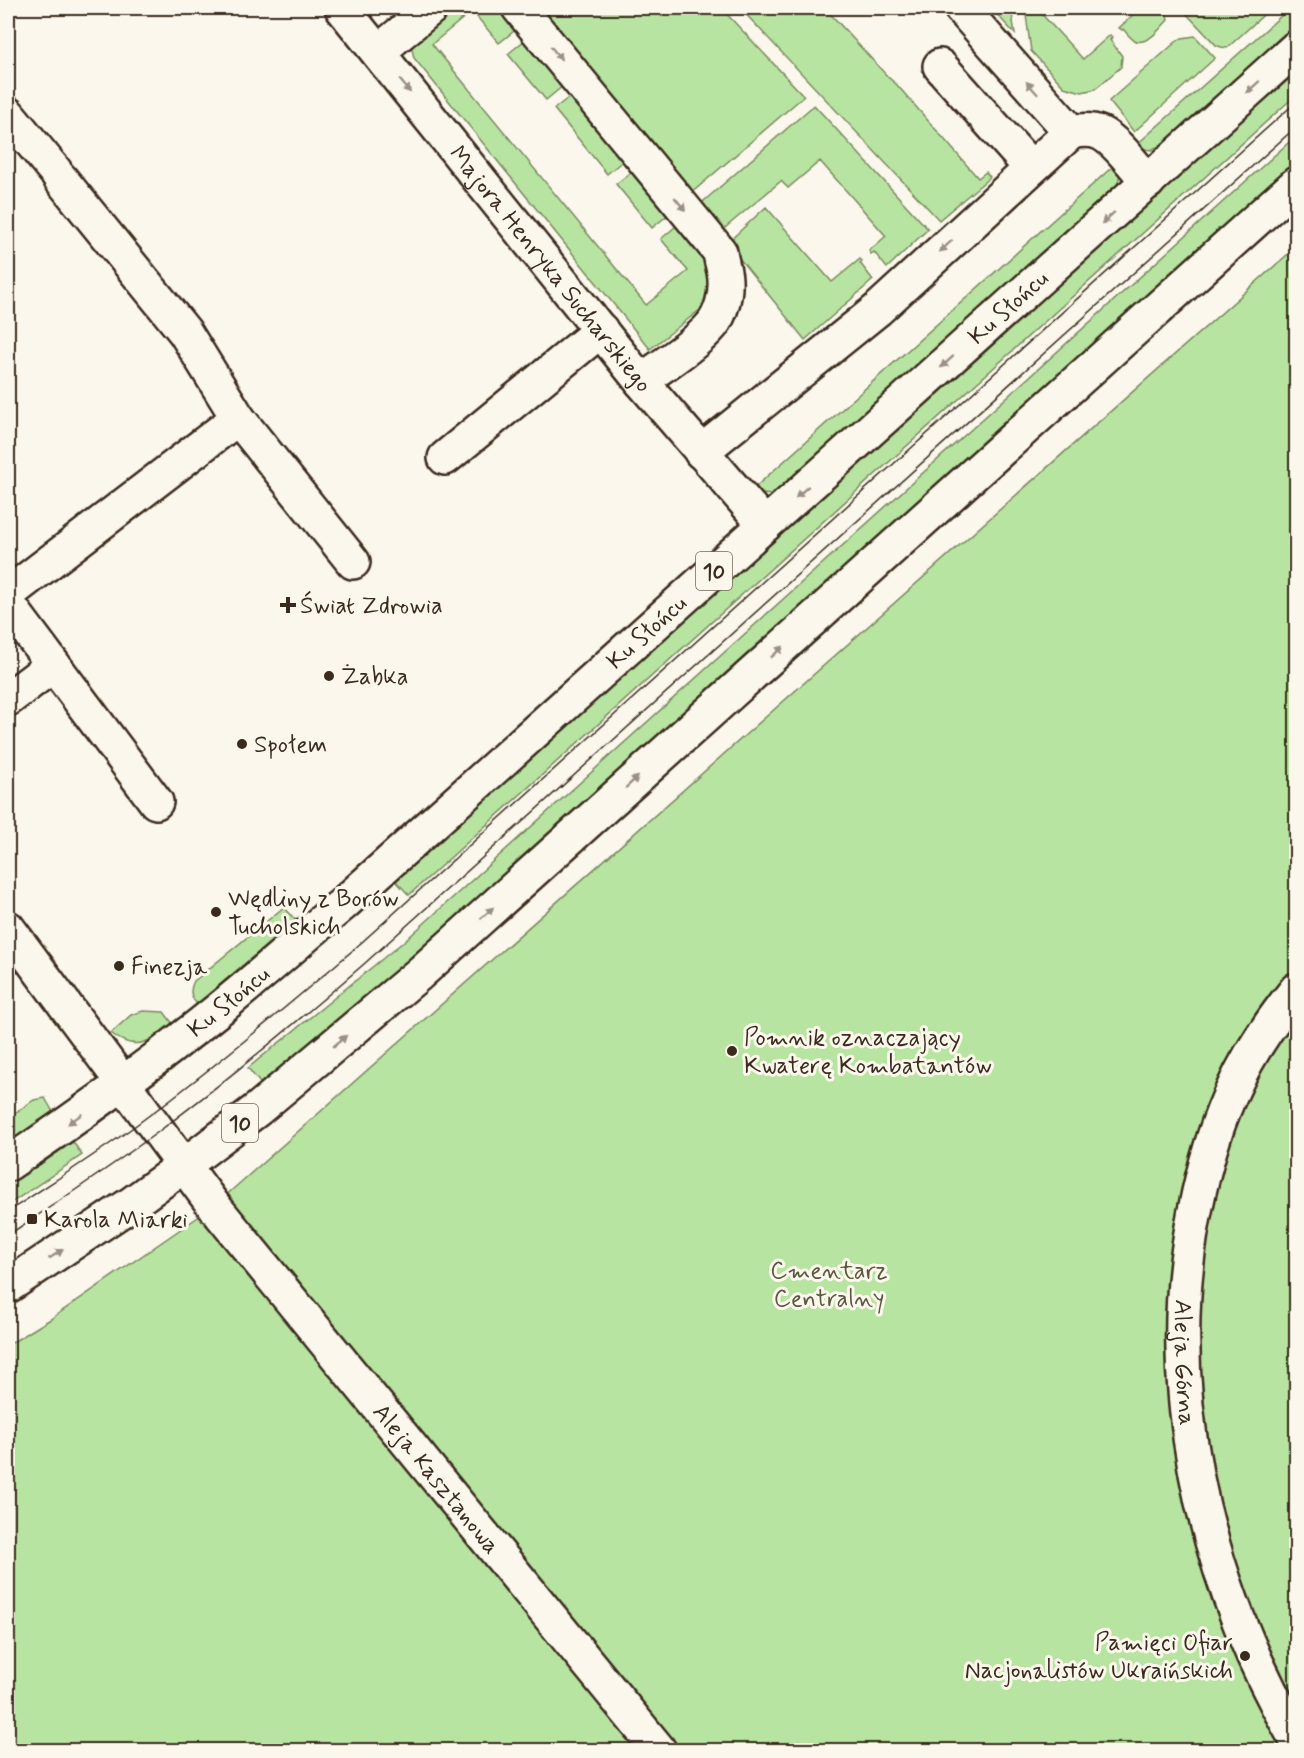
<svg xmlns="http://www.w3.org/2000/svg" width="1304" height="1758" viewBox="0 0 1304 1758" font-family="Mynerve,sans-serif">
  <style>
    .green { fill: #b8e4a2; stroke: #7a8760; stroke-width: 1.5 }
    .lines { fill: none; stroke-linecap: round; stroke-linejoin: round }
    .minor-casing { stroke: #3b2a1e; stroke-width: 38 }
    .major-casing { stroke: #3b2a1e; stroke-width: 38 }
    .minor { stroke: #fbf7ec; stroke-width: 33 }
    .major { stroke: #fbf7ec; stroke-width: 33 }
    .tram { stroke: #3b2a1e; stroke-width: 1.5 }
    .oneway { fill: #9b9085 }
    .poi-dot { fill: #3b2a1e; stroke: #fbf7ec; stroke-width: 2 }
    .labels { text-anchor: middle; stroke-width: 6; stroke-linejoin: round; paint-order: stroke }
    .shield { fill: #fbf7ec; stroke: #75685c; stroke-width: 1.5 }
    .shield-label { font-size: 22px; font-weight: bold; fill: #3b2a1e }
    .street-label { font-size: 24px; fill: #3b2a1e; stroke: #fbf7ec }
    .poi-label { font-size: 24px; fill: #3b2a1e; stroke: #fbf7ec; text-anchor: start }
    .park-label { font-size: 24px; fill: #5a583f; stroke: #fbf7ec }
  </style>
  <rect width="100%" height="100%" fill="#fbf7ec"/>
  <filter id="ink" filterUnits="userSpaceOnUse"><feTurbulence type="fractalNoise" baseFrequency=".0167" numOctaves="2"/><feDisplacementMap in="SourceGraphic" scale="12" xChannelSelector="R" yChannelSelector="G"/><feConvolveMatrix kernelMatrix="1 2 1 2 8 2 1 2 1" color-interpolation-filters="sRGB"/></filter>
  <g filter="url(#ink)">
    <path class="green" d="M444,8h65l14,16 -24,19 -27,-32 -40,33 214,261 42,-34 -27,-32 22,-19 28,39 -3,43 -7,7 -51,40 -236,-291 -3,-13z
      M552,8h169l83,88 -115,99 -146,-176 11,-9z
      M740,8h85l63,69 9,8 81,93 8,-6 4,5 -51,43z
      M991,8h20l4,26z
      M1025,8h11l47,51 27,-24 2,2 -2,3 12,16 -1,11 -26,22 -13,3 -18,-5 -33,-36z
      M1131,8h35l2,12c-8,8 -21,27 -34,20 -4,-2 -8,-8 -11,-11l-1,1 -3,-2 16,-15z
      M1181,8h90l-44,40 -6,-1 -5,-2z
      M1290,8h6v17l-131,118 -14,7 -17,-3z
      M532,34l37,47 -23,19 -38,-46z
      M1195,36l20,22 -81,74 -25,-31 68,-60 5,-3z
      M1296,67v28l-887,800 -15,-16z
      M577,91l53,64 -23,19 -53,-65z
      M814,105l114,124 -41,39 -13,-16 -3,2 -2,-3 17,-15 -66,-75 -32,27 -7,-7 -61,51 -23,-25z
      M1296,136v25l-309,280 -278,248 -301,275 -63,53 -85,66 -12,-15 160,-130z
      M1119,161c2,10 1,19 -4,28l-341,306 -13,-1 -9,-4z
      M639,166l35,44 -22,18 -36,-44z
      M766,207l66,75 28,-23 2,2 -2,2 13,17 -68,60 -78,-97z
      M1296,247v1503h-1288v-405l41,-25 165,-114z
      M284,907l13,15 -100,82c-7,-7 -8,-14 -3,-23z
      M143,1011l21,1 9,12c-22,16 -37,30 -62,9l20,-18z
      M45,1098l8,14 -45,31v-25l26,-18z
      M71,1139l11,16 -74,50v-24z"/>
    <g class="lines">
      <g class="minor-casing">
        <g id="minor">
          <path id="s1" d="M342,8l299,373 124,144"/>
          <path d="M519,8l201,244c1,10 5,19 5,28 1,15 -4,34 -13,45 -17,20 -49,40 -71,56"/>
          <path d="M961,8l110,124"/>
          <path d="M378,52l53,-44"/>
          <path d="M940,66l91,102"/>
          <path d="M8,114l47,57"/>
          <path d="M1071,132c10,-2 20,-3 29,1 16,7 36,35 48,49"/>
          <path d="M60,178l125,154 53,86"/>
          <path d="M701,452l176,-142 194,-178"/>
          <path d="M445,458l156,-128"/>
          <path d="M8,594l230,-176 115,144"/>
          <path d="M8,604l148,198"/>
          <path d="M8,699l45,-34"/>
          <path id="s2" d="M8,928l206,278 445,544"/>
          <path id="s3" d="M1296,990c-24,30 -47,63 -63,99 -16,33 -26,68 -34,103 -43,186 3,384 97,547"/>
        </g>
      </g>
      <g class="major-casing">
        <g id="major">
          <path id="s4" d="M8,1164c72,-48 142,-99 210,-154 42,-34 83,-71 125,-106l953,-856"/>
          <path d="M8,1286l123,-82 52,-38 75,-57 161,-135 877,-790"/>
        </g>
      </g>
      <use href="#minor" class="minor"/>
      <use href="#major" class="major"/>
      <path class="tram" d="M8,1212c40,-27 81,-53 120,-81 77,-56 151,-118 224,-180l944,-849
        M8,1235c50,-33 101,-67 150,-103 71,-53 139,-110 206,-168l932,-837"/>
    </g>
    <defs><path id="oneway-solid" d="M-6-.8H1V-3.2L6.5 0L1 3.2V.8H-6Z" transform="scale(1.5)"/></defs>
    <g class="oneway">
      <use href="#oneway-solid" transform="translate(556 53) rotate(51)"/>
      <use href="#oneway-solid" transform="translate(405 86) rotate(51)"/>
      <use href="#oneway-solid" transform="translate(1253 87) rotate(138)"/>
      <use href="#oneway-solid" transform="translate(1032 88) rotate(-132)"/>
      <use href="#oneway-solid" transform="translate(680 204) rotate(51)"/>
      <use href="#oneway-solid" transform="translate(1108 218) rotate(138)"/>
      <use href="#oneway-solid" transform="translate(946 246) rotate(137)"/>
      <use href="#oneway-solid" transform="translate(947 362) rotate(138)"/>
      <use href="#oneway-solid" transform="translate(802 492) rotate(138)"/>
      <use href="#oneway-solid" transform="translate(777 652) rotate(-42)"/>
      <use href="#oneway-solid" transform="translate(632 782) rotate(-42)"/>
      <use href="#oneway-solid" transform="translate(487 913) rotate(-42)"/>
      <use href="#oneway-solid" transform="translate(340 1041) rotate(-40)"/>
      <use href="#oneway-solid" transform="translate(75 1119) rotate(144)"/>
      <use href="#oneway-solid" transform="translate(56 1254) rotate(-33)"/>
    </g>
  </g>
  <g class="poi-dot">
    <path d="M285 596h6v6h6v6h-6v6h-6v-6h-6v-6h6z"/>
    <circle cx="329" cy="676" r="6"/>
    <circle cx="242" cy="744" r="6"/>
    <circle cx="216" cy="912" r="6"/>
    <circle cx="119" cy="966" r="6"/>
    <circle cx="732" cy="1051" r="6"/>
    <rect x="26" y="1213" width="12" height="12" rx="3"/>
    <circle cx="1245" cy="1656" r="6"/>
  </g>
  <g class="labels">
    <g class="shield">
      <rect x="696" y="552" width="36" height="38" rx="4.5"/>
      <rect x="222" y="1104" width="36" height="38" rx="4.5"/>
    </g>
    <g class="shield-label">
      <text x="714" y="579">10</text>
      <text x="240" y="1131">10</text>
    </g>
    <g class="street-label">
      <text dy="8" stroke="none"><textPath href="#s1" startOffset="334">Majora Henryka Sucharskiego</textPath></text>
      <text dy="8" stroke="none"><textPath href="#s4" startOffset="1318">Ku Słońcu</textPath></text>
      <text dy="8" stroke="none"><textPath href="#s4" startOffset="832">Ku Słońcu</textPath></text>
      <text dy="8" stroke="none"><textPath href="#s4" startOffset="274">Ku Słońcu</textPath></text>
      <text dy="8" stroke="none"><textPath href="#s3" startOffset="398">Aleja Górna</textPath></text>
      <text dy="8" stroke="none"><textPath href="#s2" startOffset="698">Aleja Kasztanowa</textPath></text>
    </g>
    <g class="poi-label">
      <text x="300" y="613">Świat Zdrowia</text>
      <text x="341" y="684">Żabka</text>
      <text x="254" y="752">Społem</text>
      <text x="228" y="906">Wędliny z Borów<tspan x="228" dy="28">Tucholskich</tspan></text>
      <text x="131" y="974">Finezja</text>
      <text x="744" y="1045">Pomnik oznaczający<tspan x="744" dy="28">Kwaterę Kombatantów</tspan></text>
      <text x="44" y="1227">Karola Miarki</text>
      <text x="1233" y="1650" text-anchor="end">Pamięci Ofiar<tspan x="1233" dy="28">Nacjonalistów Ukraińskich</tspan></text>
    </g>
    <g class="park-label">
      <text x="829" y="1278">Cmentarz<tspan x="829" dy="28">Centralny</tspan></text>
    </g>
  </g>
  <rect width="1304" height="1758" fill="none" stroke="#fbf7ec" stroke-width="30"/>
  <rect x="15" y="15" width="1274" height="1728" fill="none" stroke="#3b2a1e" stroke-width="2" filter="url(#ink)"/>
</svg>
